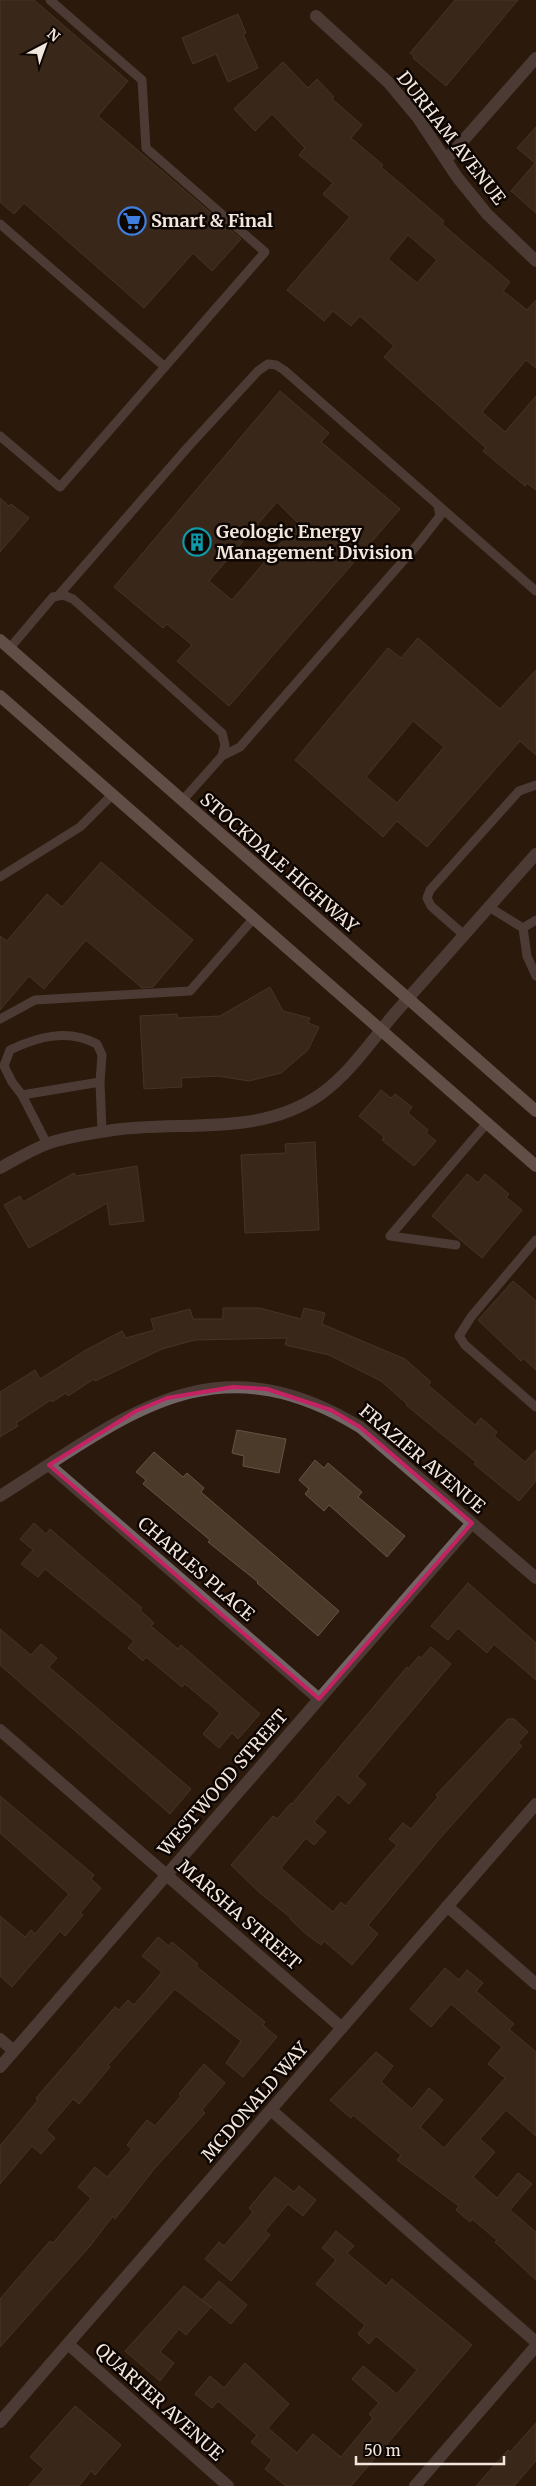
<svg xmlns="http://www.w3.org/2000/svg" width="536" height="2486" viewBox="0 0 536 2486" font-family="Merriweather,serif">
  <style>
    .building { fill: #4b392a; stroke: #665342; fill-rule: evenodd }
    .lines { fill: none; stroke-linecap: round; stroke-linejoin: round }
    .service { stroke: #726565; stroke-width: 9 }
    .minor { stroke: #726565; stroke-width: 12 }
    .tertiary { stroke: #726565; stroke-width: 12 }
    .secondary { stroke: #a28e8d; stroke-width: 12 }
    .marked { fill: none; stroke: #c42262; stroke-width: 4; stroke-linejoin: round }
    .labels { text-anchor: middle; stroke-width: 5; stroke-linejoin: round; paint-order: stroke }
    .street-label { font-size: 18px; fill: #f2e6dd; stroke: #0e0603 }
    .poi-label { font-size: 18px; font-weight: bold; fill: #f2e6dd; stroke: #0e0603; text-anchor: start }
  </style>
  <rect width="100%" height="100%" fill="#2b190d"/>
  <path class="building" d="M0,0h34l94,81 -30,35 143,123 -29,32 -19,-18 -49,55 -120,-105 -10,11 -14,-12z
    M455,0h63l-72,86 -33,-28 1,-2 -4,-3z
    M238,14l8,19 -3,1 15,34 -30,14 -12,-28 -23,10 -11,-26z
    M283,62l25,26 9,-9 17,18 -2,2 30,26 -11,13 32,27 -2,2 63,54 -2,3 68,58 -7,9 24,19 9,-10v68l-10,-8 -44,52 23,20 31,-36v94l-9,-7 -2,3 -42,-35 3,-3 -102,-91 10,-11 -34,-30 -9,10 -18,-15 -9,10 -37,-31 63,-73 -27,-23 10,-11 -34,-28 6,-7 -33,-34 -17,17 -21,-22zM408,235l29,25 -20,23 -29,-24z
    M536,127v86l-25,-22 24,-28 -18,-15z
    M280,391l49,42 -8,9 79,67 -171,197 -52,-45 15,-16 -25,-21 -4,4 -49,-41zM277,502l21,21 -66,77 -23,-19z
    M0,498l9,8 2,-2 18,14 -29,34z
    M418,638l82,71 36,-39v85l-16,-14 -93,106 -30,-26 -14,16 -88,-77 93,-112 13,10zM413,721l31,26 -47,56 -31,-26z
    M101,862l92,78 -40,47 -11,1 -56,-48 -42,49 -15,-13 -29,34v-74l7,5 40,-47 15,13z
    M270,987l13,24 27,7 -2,5 11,4 -11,23 -27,23 -32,8 -31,-5 -37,2 1,9 -38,2 -4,-73 37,-2v4l43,-2z
    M381,1090l10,8 4,-4 17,13 -4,6 20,17 -2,3 10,8 -22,25 -32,-26 2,-3 -25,-21z
    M315,1142l4,88 -74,3 -4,-78 45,-2 -1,-9z
    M137,1166l7,55 -34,4 -3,-22 -78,45 -25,-43 16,-9 3,6 51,-29 2,3z
    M467,1174l11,9 7,-9 24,20 -3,3 16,13 -40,48 -50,-42z
    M513,1281l23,20v69l-13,-12 -2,3 -43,-41z
    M223,1308h37l41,11 3,-11 21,5 -3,11 83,35 26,23 -3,3 47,40 6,-7 16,14 -3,4 31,26 11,-12v31l-17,20 -45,-37 2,-2 -70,-57 1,-1 -26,-23 -52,-26 -44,-10 2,-7 -92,2 -33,9 -67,32 -1,-2 -26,17 -2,-3 -14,9 -1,-2 -35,23 2,3 -18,11v-45l35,-22 5,9 46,-29 36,-19 4,7 28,-8 -3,-11 39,-10 3,10h30z
    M237,1430l49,9 -7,34 -36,-7 1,-10 -12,-3z
    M154,1452l29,25 4,-4 17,15 -3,4 138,119 -21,25 -61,-53 1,-1 -50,-40 2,-2 -67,-56 3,-4 -10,-8z
    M315,1460l9,8 4,-5 34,29 -4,5 47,39 -18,21 -58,-52 -5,6 -19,-17 4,-5 -10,-9z
    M34,1523l12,11 4,-5 92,79 -2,2 14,13 -3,3 27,23 3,-4 79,69 -22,25 -6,-6 -13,15 -16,-14 17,-21 -35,-29 -3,3 -36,-30 -3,4 -15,-13 6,-7 -89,-72 -7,8 -17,-13 12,-14 -13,-11z
    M468,1583l68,60v37l-42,-36 -7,9 -29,-25 -10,12 -17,-14z
    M0,1629l31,26 10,-11 16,14 -8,9 142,122 -21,25 -170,-149z
    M431,1647l20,17 -94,112 9,8 -17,20 -11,-10 -24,28 12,10 -12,13 -8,-7 -25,30 52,44 8,-10 4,4 52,-61 -8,-6 14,-16 8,6 27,-32 -2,-2 72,-76h6l14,13 -10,11 4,3 -80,90 -74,89 10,9 -26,31 -28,-24 -3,4 -15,-11 -16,-15 1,-1 -31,-25 -29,-28 42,-49 4,3 14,-16 1,1 115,-137 1,2 11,-13 2,2z
    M0,1796l94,79 -3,4 10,9 -21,25 3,2 -18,21 -5,-5 -48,56 -12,-11v-60l25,21 6,-7 4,4 34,-40 -69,-61z
    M158,1937l11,9 3,-4 26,22 -2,2 69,56 -2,3 14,12 -34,40 -17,-14 15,-22 -66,-52 -67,76 2,2 -31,37 -6,-5 -27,31 9,8 -14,16 -9,-8 -32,38v-38l38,-46 -2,-2 79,-91 4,3 9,-10 6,5 28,-33 -20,-16z
    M445,1968l14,12 8,-10 16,13 -7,8 38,33 -5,5 27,23v84l-30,-26 -26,29 15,13 -22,25 24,21 21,-25 14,11 -22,26 26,22v48l-41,-38 2,-2 -25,-21 -2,3 -14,-12 3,-4 -62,-46 4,-5 -48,-40 -2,3 -21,-18 46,-48 17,14 -12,16 31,27 17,-21 14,12 -23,27 24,21 31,-35 30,-35 -17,-14 14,-17 -51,-43 -20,23 -21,-18z
    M204,2064l21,19 -23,27 3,3 -50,55 -40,51 -2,-3 -23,30 -90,101v-48l50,-58 3,2 38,-45 -13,-11 17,-20 12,10 25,-28 -5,-4 6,-8 14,-17 8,6 26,-30 -2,-2z
    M275,2177l19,15 5,-6 17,14 -13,16 -15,-12 -23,27 5,4 -39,46 -26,-22 14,-17 5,4 29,-34 -4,-4z
    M336,2231l18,15 -7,7 39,33 6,-7 80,66 -121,141h-65l-21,-17 7,-9 -21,-18 6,-7 -39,-34 -6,7 -17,-14 15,-18 14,12 21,-25 44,41 -21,24 29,25 16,-19 28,23 32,-39 -4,-4 10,-11 -27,-24 11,-13 34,28 20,-24 -41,-34 -7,8 -11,-10 7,-9 -49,-41 20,-24 -14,-12z
    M219,2281l28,24 -16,19 -29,-24z
    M184,2286l27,21 -25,28 -7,-6 -19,23 14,11 -14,18 -35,-30z
    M75,2406l46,39 -26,30 -4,-4 -12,15h-50l15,-17 -14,-12z
    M536,2423v38l-22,25h-38l32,-36 2,2z"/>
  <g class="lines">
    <path class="service" d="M0,224l165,143
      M0,436l60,51 205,-235 -119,-104 -4,-68 -92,-80
      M438,505l98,86
      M58,596l130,-149 70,-76 10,-7 8,1 8,5 154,135 2,11 -22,28 -178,203 -18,9
      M9,649l44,-52 10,-2 10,4 149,134 3,12 -3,11 -40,45
      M0,877l80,-50 32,-32
      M489,907l34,21 13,-8
      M523,928l4,28 9,20
      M464,935l-33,-29 -4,-8 3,-8 89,-99 17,-6
      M0,1019l35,-19 155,-9 64,-73
      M22,1095l-10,-13 -8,-16 6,-16c29,-14 58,-21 87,-6l5,11 -2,27 2,50
      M47,1144l-25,-49 78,-13
      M536,1240l-65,77 -12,19 6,9 71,62
      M456,1245l-66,-9 97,-113"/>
    <path class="minor" d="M316,16l72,66 30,36 39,59 30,37 49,47
      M446,160l90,-102
      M0,1168c15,-8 31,-18 47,-24 18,-7 40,-10 60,-13 71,-12 150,8 214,-37 30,-22 50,-53 74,-81
      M49,1465l270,234
      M0,1496c126,-79 211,-159 360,-69l176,151
      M0,1730l342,298
      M447,1906l89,78
      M0,2039l14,12
      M0,2067l472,-544
      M271,2110l265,232
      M68,2344l160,142
      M0,2422l536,-618
      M415,2486l121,-140"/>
    <path class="tertiary" d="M395,1013l141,-159"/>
    <path class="secondary" d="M0,640l536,471
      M0,696l536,470"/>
  </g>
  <path d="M0 0H536V2486H0ZM233,1387l34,2 64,21 29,17 112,96 -153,176 -270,-234 87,-54 31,-13z" fill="#2b190d" fill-opacity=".55" fill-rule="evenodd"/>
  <path class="marked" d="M233,1387l34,2 64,21 29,17 112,96 -153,176 -270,-234 87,-54 31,-13z"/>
  <defs>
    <g id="supermarket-ring" transform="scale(1.4375)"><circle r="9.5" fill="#0e0603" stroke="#3f7fe0" stroke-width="1.5"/><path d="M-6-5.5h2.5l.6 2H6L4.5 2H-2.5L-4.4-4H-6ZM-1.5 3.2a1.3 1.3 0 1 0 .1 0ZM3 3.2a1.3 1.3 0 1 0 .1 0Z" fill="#3f7fe0"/></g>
    <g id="building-ring" transform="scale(1.4375)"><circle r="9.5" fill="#0e0603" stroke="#0f9aa8" stroke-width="1.5"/><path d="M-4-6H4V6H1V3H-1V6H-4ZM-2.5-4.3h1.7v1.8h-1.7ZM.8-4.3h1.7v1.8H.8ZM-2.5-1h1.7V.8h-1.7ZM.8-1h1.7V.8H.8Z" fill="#0f9aa8"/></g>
  </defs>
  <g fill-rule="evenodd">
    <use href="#supermarket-ring" x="132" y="221"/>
    <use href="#building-ring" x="197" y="542"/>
  </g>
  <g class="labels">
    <g class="street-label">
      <text transform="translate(451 138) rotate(52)" y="6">DURHAM AVENUE</text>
      <text transform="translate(279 863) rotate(41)" y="6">STOCKDALE HIGHWAY</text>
      <text transform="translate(422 1459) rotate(40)" y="6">FRAZIER AVENUE</text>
      <text transform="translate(196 1569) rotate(41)" y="6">CHARLES PLACE</text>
      <text transform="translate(223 1783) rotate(-49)" y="6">WESTWOOD STREET</text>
      <text transform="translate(239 1915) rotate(41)" y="6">MARSHA STREET</text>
      <text transform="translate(255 2102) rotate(-49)" y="6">MCDONALD WAY</text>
      <text transform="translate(159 2402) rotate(42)" y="6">QUARTER AVENUE</text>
    </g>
    <g class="poi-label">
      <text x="151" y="227">Smart &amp; Final</text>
      <text x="216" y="538">Geologic Energy<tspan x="216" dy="21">Management Division</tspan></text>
    </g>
  </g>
  <g transform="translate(45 45) rotate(41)" stroke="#0e0603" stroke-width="4" paint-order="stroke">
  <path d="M0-4L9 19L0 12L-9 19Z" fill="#f2e6dd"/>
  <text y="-8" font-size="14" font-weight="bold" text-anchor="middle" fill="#f2e6dd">N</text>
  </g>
  <path d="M356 2456v8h148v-8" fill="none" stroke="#f2e6dd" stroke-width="2.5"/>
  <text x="364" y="2456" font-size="15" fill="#f2e6dd" stroke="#0e0603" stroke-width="4" paint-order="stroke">50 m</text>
</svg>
